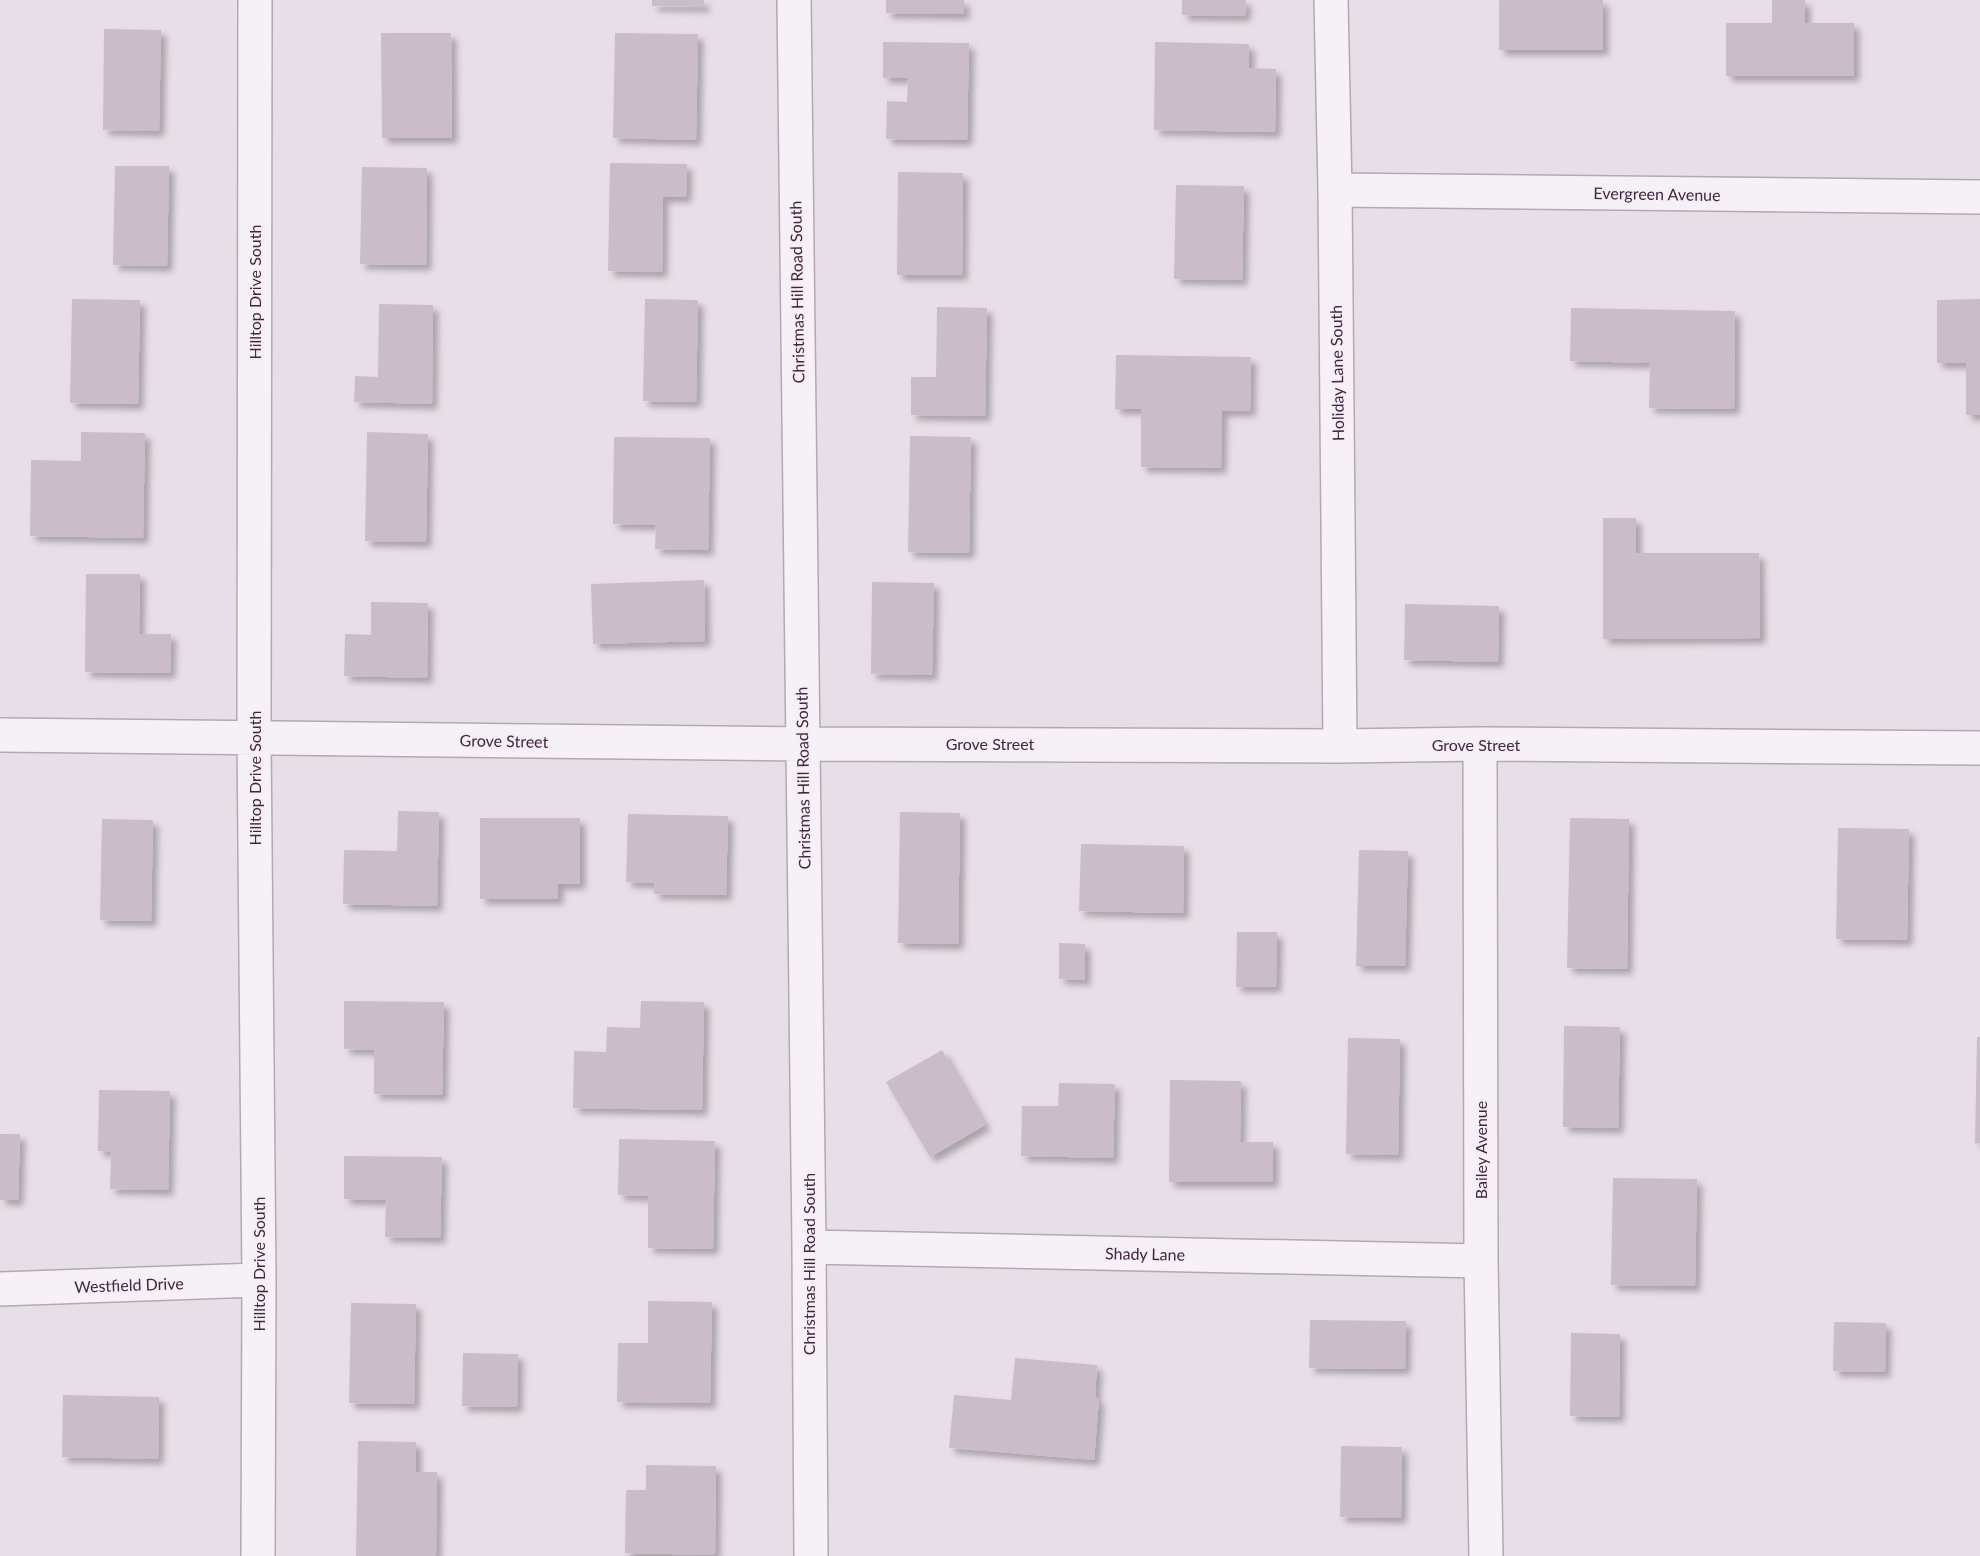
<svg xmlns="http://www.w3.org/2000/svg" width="1980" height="1556" viewBox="0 0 1980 1556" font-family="Lato,sans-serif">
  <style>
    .building { fill: #cbbcca; filter: url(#shadow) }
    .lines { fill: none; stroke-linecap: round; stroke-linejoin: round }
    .minor-casing { stroke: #b5a7b5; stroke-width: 36 }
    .minor { stroke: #f6f1f6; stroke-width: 33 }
    .labels { text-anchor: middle; stroke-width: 4.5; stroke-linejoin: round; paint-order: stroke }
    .street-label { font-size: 16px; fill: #3f273e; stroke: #f5eef5 }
  </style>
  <defs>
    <filter id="shadow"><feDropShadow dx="5.5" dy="5.5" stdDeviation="3" flood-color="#0004"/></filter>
  </defs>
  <rect width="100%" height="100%" fill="#e8dee8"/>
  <path class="building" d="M652,0h52v7l-52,-1z
    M886,0h78v14l-78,-1z
    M1182,0h64l-1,16 -63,-1z
    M1499,0h104v50h-104z
    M1772,0h33v23h49v53h-128v-53h46z
    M104,29l57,1 -2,101 -56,-1z
    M381,33h70l1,105h-70z
    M615,33l83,1 -2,106 -83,-2z
    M883,42l86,1 -2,97 -81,-1 1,-38 20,1 1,-24h-25z
    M1155,42l94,2v24l27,1 -1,63 -121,-2z
    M610,163l77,1 -1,33h-23l-1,75 -54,-1z
    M115,166h54l-2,100 -54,-1z
    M362,167l65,1 -1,97 -66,-1z
    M898,172l65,1 -1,102h-65z
    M1176,185l68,1 -2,94 -68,-1z
    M72,299l68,1 -2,104 -68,-1z
    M645,299l53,1 -2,102 -53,-1z
    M1980,299v116h-14v-52h-29v-63z
    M379,304l54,1 -1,99 -78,-2 1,-26 23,1z
    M937,307l50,1 -2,108 -74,-1v-38h25z
    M1571,308l164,3 -1,98 -85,-1 1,-45 -80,-2z
    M1116,355l135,2 -1,54h-28l-1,57 -80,-1v-58h-26z
    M81,432l64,1 -2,105 -113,-2 1,-76 50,1z
    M367,432l61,2 -2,108 -61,-1z
    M910,436l61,1 -2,116 -61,-1z
    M614,437l96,1 -2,112 -53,-1 1,-24 -43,-1z
    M1603,518h33v35h123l1,85 -157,1z
    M86,574h54l-1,60h32l-1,39 -85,-1z
    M704,580l1,61 -112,3 -2,-60z
    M872,582l62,1 -2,92 -61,-1z
    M371,602l57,1 -1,75 -83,-2 1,-42 26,1z
    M1405,604l94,2 -1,56 -94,-2z
    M398,811l41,1 -2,94 -94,-2 1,-54 53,1z
    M900,812l60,1 -2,131 -60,-1z
    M628,814l100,2 -2,79 -72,-1v-11l-28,-1z
    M480,818h100v66h-22v15h-78z
    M1570,818l59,1 -2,150 -60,-1z
    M102,819l51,1 -2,101 -51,-1z
    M1838,828l71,1 -2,111 -71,-1z
    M1081,844l103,2 -1,67 -104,-2z
    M1359,850l49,1 -3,115h-49z
    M1237,932h40l-1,55h-40z
    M1059,943l26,1v36l-26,-1z
    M344,1001l100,1 -2,93 -68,-1v-44l-30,-1z
    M641,1001l63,1 -2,108 -129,-2 1,-57 32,1 1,-25 33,1z
    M1564,1026l56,1 -2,101 -55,-1z
    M1977,1037h3v106h-5z
    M1348,1038l52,1 -2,116 -52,-1z
    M942,1050l43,75 -55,32 -44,-75z
    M1170,1080l71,1 -1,61h33v40h-104z
    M1059,1083l56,1 -2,74 -92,-2 1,-50h36z
    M99,1090l71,1 -2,99 -58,-1 1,-37 -13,-1z
    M0,1134h20l-2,66h-18z
    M619,1139l96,2 -2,108 -65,-1v-52l-30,-1z
    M344,1156l98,1 -2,81 -55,-1 1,-37 -42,-1z
    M1613,1178l84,1 -2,107 -84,-1z
    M648,1301l64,1 -2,101 -93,-1 1,-59h30z
    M351,1303l65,1 -2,100 -65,-1z
    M1310,1320l96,1 -1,48 -96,-1z
    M1834,1322l52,1 -1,49 -52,-1z
    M1571,1333l49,1 -1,83 -49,-1z
    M463,1353l55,1 -1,53 -55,-1z
    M1015,1358l82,7 -2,33 4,1 -5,61 -145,-12 5,-53 57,5z
    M63,1395l96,2 -1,62 -96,-2z
    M358,1441l58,1v30h21l-1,84h-80z
    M1341,1446l61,1 -1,71 -61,-1z
    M646,1465l70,1 -1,89 -90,-2 1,-63h20z"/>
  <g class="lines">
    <g class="minor-casing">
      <path id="minor" d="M255,0l-1,738 5,542 -1,276
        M794,0l15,1247 2,309
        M1331,0l4,190 5,556
        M1335,190l645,7
        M0,735l802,9 538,2 140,-2 500,4
        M1480,744l1,517 5,295
        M809,1247l672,14
        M0,1289l259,-9"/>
    </g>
    <use href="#minor" class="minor"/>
  </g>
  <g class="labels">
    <g class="street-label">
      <text transform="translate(1657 194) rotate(1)" y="6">Evergreen Avenue</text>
      <text transform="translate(255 292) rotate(-90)" y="6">Hilltop Drive South</text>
      <text transform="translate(797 292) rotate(-91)" y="6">Christmas Hill Road South</text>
      <text transform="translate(1337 373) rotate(-91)" y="6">Holiday Lane South</text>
      <text transform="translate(504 741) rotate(1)" y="6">Grove Street</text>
      <text x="990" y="750">Grove Street</text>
      <text x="1476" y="751">Grove Street</text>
      <text transform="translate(255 778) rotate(-90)" y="6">Hilltop Drive South</text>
      <text transform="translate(803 778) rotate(-91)" y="6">Christmas Hill Road South</text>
      <text transform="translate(1481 1150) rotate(-90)" y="6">Bailey Avenue</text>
      <text transform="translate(1145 1254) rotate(1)" y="6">Shady Lane</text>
      <text transform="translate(259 1264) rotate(-90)" y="6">Hilltop Drive South</text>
      <text transform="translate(809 1264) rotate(-90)" y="6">Christmas Hill Road South</text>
      <text transform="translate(129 1285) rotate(-2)" y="6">Westfield Drive</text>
    </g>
  </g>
</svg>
